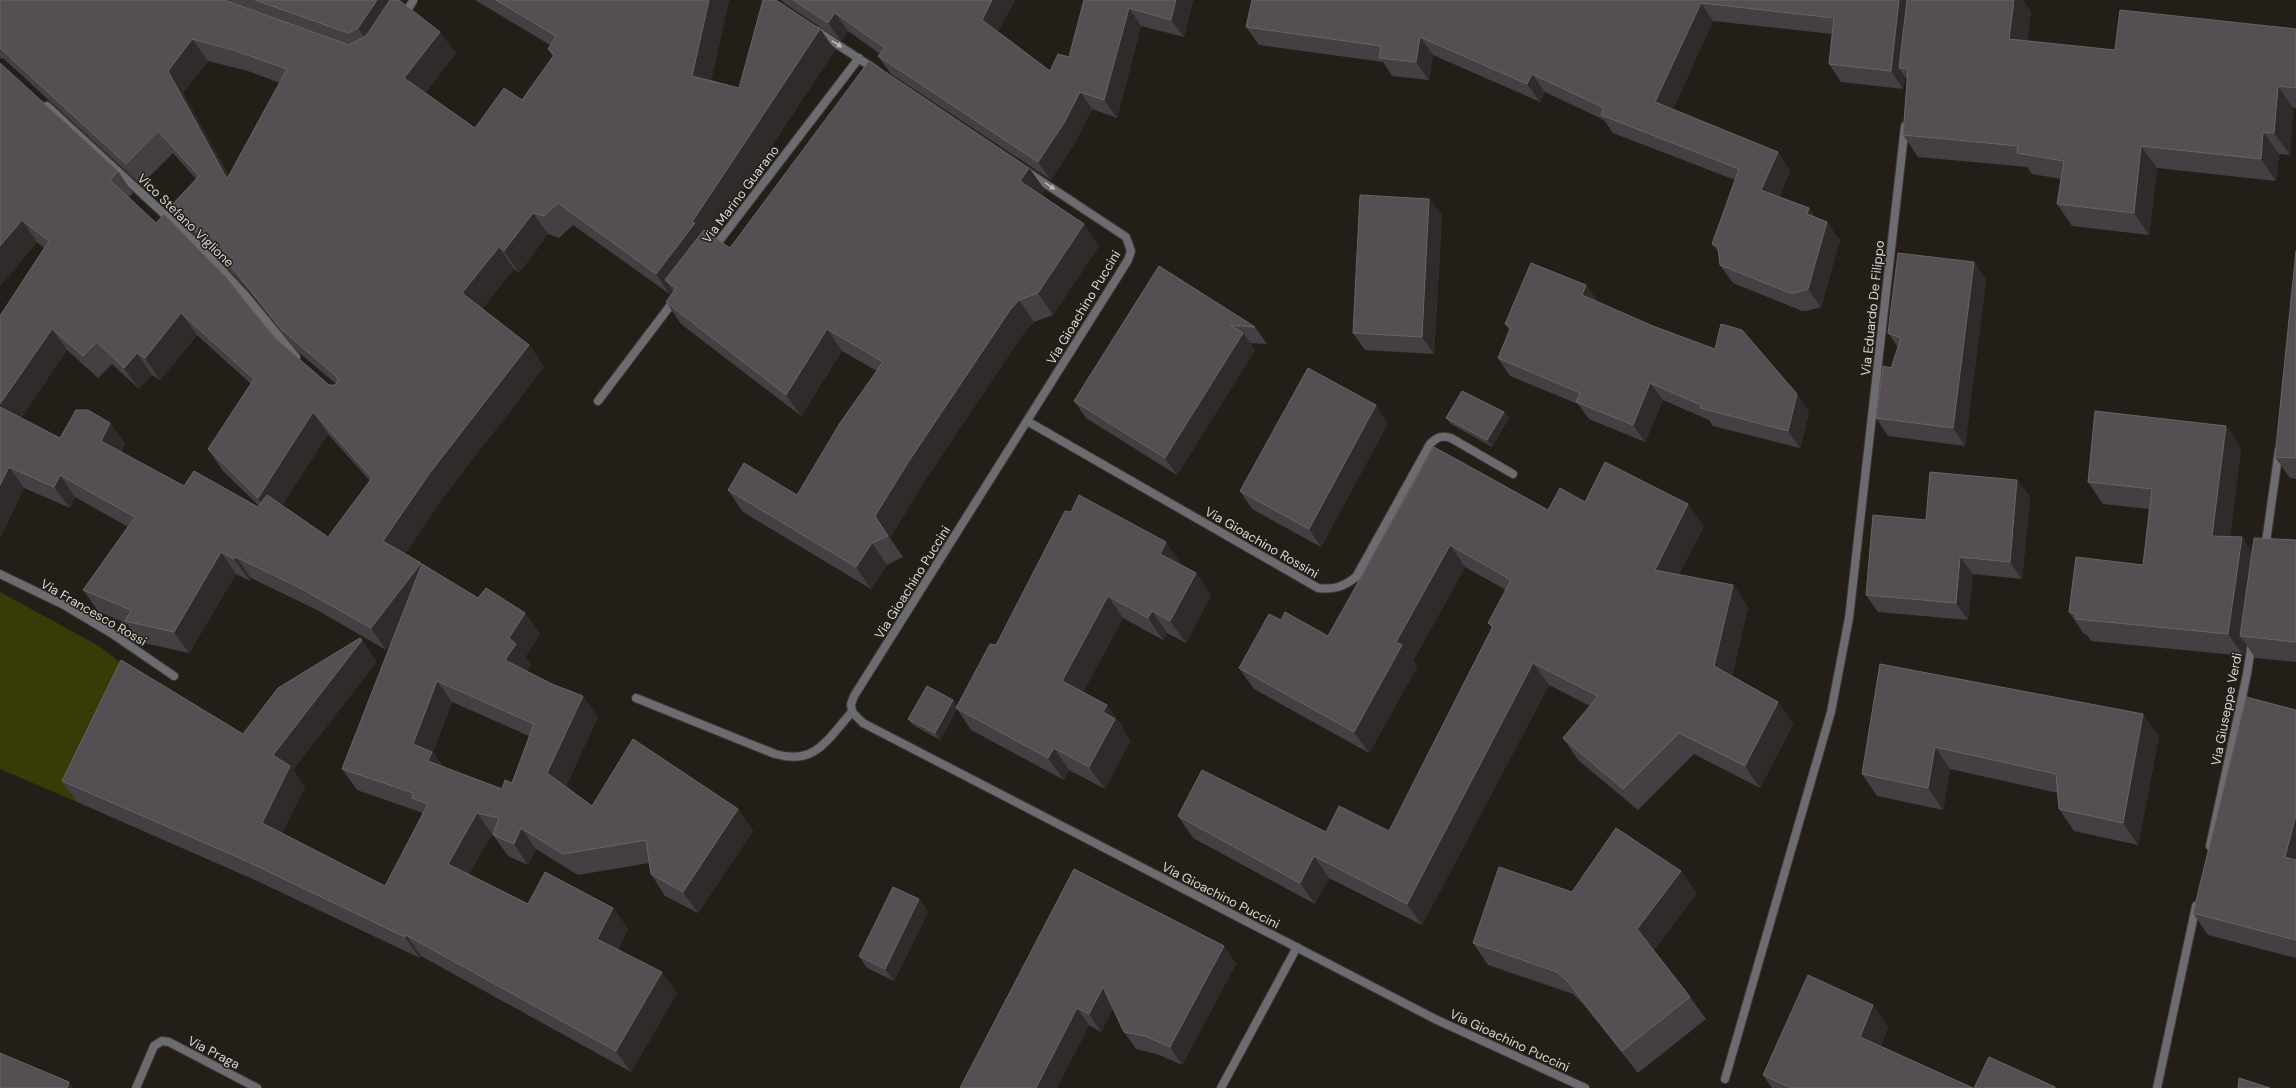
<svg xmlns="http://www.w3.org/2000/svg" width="2296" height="1088" viewBox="0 0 2296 1088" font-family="'DM Sans',sans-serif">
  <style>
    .green { fill: #373c07 }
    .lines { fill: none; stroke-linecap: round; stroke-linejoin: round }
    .service-casing { stroke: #3d3932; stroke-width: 10 }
    .minor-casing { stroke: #3d3932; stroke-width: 10 }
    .service { stroke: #6c6b6f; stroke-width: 8 }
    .minor { stroke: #6c6b6f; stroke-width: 8 }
    .wall { fill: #453e42; fill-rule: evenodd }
    .shaded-wall { fill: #312a2b }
    .building { fill: #554e52; stroke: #6a6466; fill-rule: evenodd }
    .oneway { fill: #b9b7b5 }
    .labels { text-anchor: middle; stroke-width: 3; stroke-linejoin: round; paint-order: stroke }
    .street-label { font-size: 13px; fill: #dad8d3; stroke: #231f18 }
  </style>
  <rect width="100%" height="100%" fill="#231f18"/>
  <path class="green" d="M0,592l99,54 39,30 -61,126 -77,-33z"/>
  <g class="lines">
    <g class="service-casing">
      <path id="service" d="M1027,421l291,167c16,2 25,-1 38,-11l74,-133c7,-7 12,-9 21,-6l62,36
        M636,698l139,56c41,12 52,-15 77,-42
        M1725,1079l106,-367 18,-94
        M1221,1088l76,-141"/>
    </g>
    <g class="minor-casing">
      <path id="minor" d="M403,17l10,-16
        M817,31l59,39
        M47,106l154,142 45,48 50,61
        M1026,171l100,66 5,14 -3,9 -274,436 -3,8 1,8 11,11 572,296 150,69
        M713,249l146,-191
        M598,401l78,-103
        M2265,549l14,-99
        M0,574l64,31 47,28 63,43
        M1849,618l56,-492
        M2210,846l37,-172 5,-32
        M136,1088l18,-42 8,-5 7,1 88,46
        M2157,1088l39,-182"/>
    </g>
    <use href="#service" class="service"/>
    <use href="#minor" class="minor"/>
  </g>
  <path class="wall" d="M0,0h399l57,53 -31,40 50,35 47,-28 31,-44 -5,-7 2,-4 -75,-45h254l-18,80 28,8 81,-59 15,21 -123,186 18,12 299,-80 16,22 -4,5 58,51 -46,69 -19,7 -9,9 -103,154 -32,53 13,19 -16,8 -16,24 -128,-77 -15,-22 69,5 80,-124 -35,-20 -41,65 -120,-92 -15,-22 5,-7 -98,-70 -14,13 -11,-4 -29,39 -5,-4 -32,40 47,36 15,22 -100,129 -39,58 17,11 56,33 47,15 15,21 -15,23 6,8 -4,6 71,46 -32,69 26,20 146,3 15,22 -55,82 -33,-17 -14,-22 -2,-11 -71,12 -42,-26 -8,16 -20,-9 -15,-21v-1h-1l-23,40 59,30 85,4 15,21 -10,20 59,44 -46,79 -210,-116 -1,2 -163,-77 -180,-79 -15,-21 181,-47 134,-73 -84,109 12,17 -23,46 103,53 38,-73 -66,-23 -15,-21 49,-126 -5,7 -69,-40 -66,-32 -1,3 -14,-7 -47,79 -49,-11 -13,-18 -29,-13 -15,-21 45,-63 -53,-30 -5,11 -46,-20 -24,50v-223l44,-67 -7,-6 -37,44v-223l118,108 15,22 -4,4 144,139 56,49h6l1,-1 -40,-34 -46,-58 -63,-65 -16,-21 25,-27 -23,-26 -32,32 -137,-126 -4,-1zM208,61l40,10 32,12 -51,93 -46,-83zM197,335l54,49 -43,65 15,22 36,35 -1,1 -74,-21 -63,-34 4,-8 -15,-21 -50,15 -39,-20 46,-68 31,28 14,-14 27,25 13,-14 8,5zM328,434l42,47 -42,56 -46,-32zM452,702l77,34 -17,47 -10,6 -59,-22 -10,-15z
    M781,0h234l-17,31 52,40 19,-14 15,-57h109l-9,37 -43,-11 -24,92 -25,-9 -16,32 -25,39 -160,-106 -13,-18 2,-2 -32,-23 -7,10 -57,-38z
    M1252,0h654l1,1 124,10 -4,30 88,9 181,-21v79h-3l-3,47 -11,-1 -3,27 -119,-13 -8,67 -77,-9 -15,-22 4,-25 -29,-5 -5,-7 -109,-10 -15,-22 4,-55 -2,-3 -2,12 -62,-7 -12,-18 3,-30 -119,-13 -40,88 117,61 -11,27 30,11 6,9 25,23 -19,67 -14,4h-5l-69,-28 -13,-18 -1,-12 -7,-9 23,-64 -122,-47 -9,-13 -59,-28 -5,10 -107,-47 -4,25 -37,-4 -9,-14 -124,-17 -13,-18z
    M1429,199l13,17 -8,138 -69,-4 -12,-17z
    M2296,251v228l-6,-1 -15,-21z
    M1974,262l12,18 -21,166 -77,-10 -12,-18 22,-71 -10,-14z
    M1159,266l96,61 12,17 -17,-1 5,7 -78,125 -91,-57 -12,-17z
    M1586,285l11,16 212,111 -9,36 -87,-22 -4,-6 -46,-20 -18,42 -56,-23 -11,-15 -68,-28 -12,-18 11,-28 -4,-6z
    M1504,412l5,6 -17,29 -41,-23 -5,-6z
    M1388,423l-67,124 -69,-38 -12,-18z
    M2226,426l15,22 -11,89 22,14 44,-11v122l-41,-4 -9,-14 -2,12 -153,-15 -4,-6 -3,-1 -15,-22 74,-47 6,-56 -46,-5 -15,-22z
    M1434,447l114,63 37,-8 119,24 -25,48 54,11 15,22 -16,69 46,26 15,22 -33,64 -66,-34 -56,56 -60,-50 -15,-22 27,-32 -41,-21 -127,240 -93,-47 -14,26 -122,-66 -15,-22 148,16 63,-1 103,-203 -4,-5 18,-33 -41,-23 -52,94 4,6 -48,86 -115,-64 -15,-21 42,-48 47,16z
    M2017,480l13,17 -8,82 -49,-5 -5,46 -90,-8 -12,-17 60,-75z
    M1181,564l15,9 15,22 -25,48 -19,-10 -4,7 -40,-22 -40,74 40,35 -1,1 8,13 -25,48 -36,-19 -5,10 -93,-50 -14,-21 -17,31 -27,-15 -5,-6 45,-19 4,6 39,-61z
    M1880,664l279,72 -21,109 -64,-14 -15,-22 -1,-16 -108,-24 -7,41 -66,-14 -15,-22z
    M2296,710v248l-88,-23 -15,-22z
    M1074,869l150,77 12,18 -54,101 -25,-11 -21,-5 -12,-17 -11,-23 -12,23 -12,-7 -32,63h-97z
    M1572,892l125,1 -43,57 36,47 16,22 -68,54 -55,-69 -10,-10 -85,-29 -15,-22z
    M919,899l9,13 -34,69 -27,-13 -8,-12z
    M1873,1005l15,22 -7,19 92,42h-201l-9,-13z"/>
  <path class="shaded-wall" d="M377,0h15l-19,50 -15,-22z
    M709,0h20l-22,97 -15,-21z
    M992,0h23l-21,38 -12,-18z
    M1176,0h17l-9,37 -13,-17z
    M1899,0h7l6,10 -13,58 6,9 -2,12 -12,-18z
    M2014,0h9l8,11 -7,50 -15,-22z
    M1701,3l12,18 -45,99 -13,-18z
    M1129,8l12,18 -24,92 -13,-18z
    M835,13l13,18 -7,10 -13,-18z
    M820,29l15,21 -127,192 -43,38 9,12 -3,4 -15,-22 36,-52z
    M440,32l16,21 -37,47 -15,-22z
    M1420,37l13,18 -4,25 -13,-18z
    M192,39l16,22 -25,32 59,107 -15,-21 -59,-108z
    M1532,74l13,18 -5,10 -13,-18z
    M2278,86l15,22 -3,47 -16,-22z
    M1080,92l12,17 -16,32 -25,39 -13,-18z
    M2263,132l16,22 -3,27 -15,-22z
    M2141,146l16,22 -8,67 -15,-22z
    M1778,152l12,18 -16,38 -13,-18z
    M1029,168l16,22 -9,13 -16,-22z
    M1429,199l13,17 -8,138 -12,-17z
    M1809,208l13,18 -15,-12z
    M533,213l15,21 -29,39 -15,-22z
    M22,220l15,22 -37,44v-40z
    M1827,222l13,18 -19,67 -13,-18z
    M1084,224l15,22 -46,69 -15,-22z
    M499,247l15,22 -36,45 -16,-21z
    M1974,262l12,18 -21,166 -12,-18z
    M1586,285l12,18 -16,-8z
    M1019,300l15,22 -9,9 -103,154 -32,53 13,19 -28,-41 32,-52 103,-154z
    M181,313l16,22 -37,45 -15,-22z
    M52,329l15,21 -53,78 -14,-20v-4z
    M827,329l15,22 -41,65 -15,-21z
    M1243,333l12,17 -78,125 -12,-17z
    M529,345l15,22 -100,129 -45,67 -16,-22 46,-67z
    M137,353l15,22 -13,14 -15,-21z
    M1650,383l13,17 -18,42 -12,-17z
    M1797,394l12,18 -9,36 -12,-17z
    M1376,405l12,18 -67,124 -12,-18z
    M313,412l15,22 -55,86 -15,-22z
    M1504,412l5,6 -17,29 -5,-7z
    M110,423l15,21 -9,18 -15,-21z
    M2226,426l15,22 -13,110 -16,-22z
    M9,467l15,21 -24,50v-53z
    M60,475l15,22 -5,11 -16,-21z
    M2017,480l13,17 -8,82 -12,-17z
    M1688,504l16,22 -33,65 -16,-21z
    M2242,537l16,23 -18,76 6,8 -2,12 -16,-22z
    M1166,542l15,22 -6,12 -15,-22z
    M872,543l15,22 -16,24 -15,-22z
    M1450,545l15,22 -52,94 4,6 -48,86 -15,-21 42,-90z
    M221,552l15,22 -47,79 -15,-21z
    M236,557l15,21 -1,3 -16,-22z
    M1960,557l13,17 -5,46 -12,-17z
    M421,563l15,22 -50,65 -15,-22z
    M1196,573l15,22 -25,48 -16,-22z
    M1733,585l15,22 -19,81 -15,-22z
    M1108,596l15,22 -46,85 -15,-22z
    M1152,611l15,22 -4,7 -15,-22z
    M525,613l15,21 -15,23 6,8 -11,16 -15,-21 4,-22z
    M362,640l15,21 -84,109 12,17 -28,57 -15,-21 11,-68z
    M1533,663l16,22 -127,240 -15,-21z
    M437,681l15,21 -19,50 14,21 -4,9 -30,-38z
    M583,696l15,21 -36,77 -15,-21z
    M953,700l5,7 -18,33 -5,-7z
    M1778,702l15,22 -33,64 -15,-22z
    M1107,705l16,22 -1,1 8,13 -25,48 -16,-22 14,-55z
    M2143,714l16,22 -21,109 -15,-22z
    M1935,747l15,22 -7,41 -15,-22z
    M1054,748l15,22 -5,10 -16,-22z
    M738,809l15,22 -55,82 -15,-21z
    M477,813l15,21 -29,51 -15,-21z
    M2296,815v58l-11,-16z
    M521,828l15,21 -8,16 -14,-21z
    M1314,856l15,22 -14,26 -15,-21z
    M1681,871l16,22 -44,58 -16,-22z
    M919,899l9,13 -34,69 -9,-12z
    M613,908l15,21 -16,31 -15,-21z
    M406,935l15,21 -1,2 -15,-21z
    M1224,946l12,18 -54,101 -12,-18z
    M662,972l15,21 -46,79 -15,-21z
    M1103,987l13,17 -15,28 -12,-18z
    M1873,1005l15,22 -12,32 -16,-22z
    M1077,1008l12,17 -32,63h-21z
    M69,1082l4,6h-6z"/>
  <path class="building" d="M0,0h224l125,45 17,-9 24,-36h9l41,32 -36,46 71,50 29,-40 18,12 32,-45 -6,-6 8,-13 -60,-36h213l-17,76 47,12 24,-88h13l44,29 -128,193 3,1 -39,51 -98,-71 -14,13 -11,-3 -29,38 -5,-4 -37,46 67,52 -100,129 -46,67 38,22 -50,65 -69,-39 -66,-32 -2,2 -13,-7 -47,80 -49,-11 6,-11 -48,-20 52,-73 -75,-42 -6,12 -45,-20 -9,18v-78l60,31 16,-28h12l22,13 -9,18 83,45 10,-15 64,36 9,-12 61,42 44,-59 -59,-66 -55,86 -50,-49 46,-70 -73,-66 -36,45 -8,-5 -13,15 -27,-26 -14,14 -31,-27 -52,75v-88l49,-75 -27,-21 -22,26v-183l118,108 -8,9 46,43 8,-9 63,64 46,58 56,49h6l3,-4 -2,-5 -55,-47 -46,-58 -64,-65 28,-30 -41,-45 -32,33 -126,-116zM192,39l41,11 54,19 -60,110 -59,-108z
    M255,0h122l-19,28 -10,5z
    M793,0h199l-10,20 68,51 8,-17 11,3 15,-57h92l-5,20 -42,-12 -25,92 -24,-8 -16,31 -26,39 -160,-106 7,-8 -50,-35 -7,10z
    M1252,0h647l-8,71 -62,-7 5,-46 -133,-15 -46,99 123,50 -17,38 48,18 -2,6 20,8 -19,67 -13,4h-5l-70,-28 -2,-18 -6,-3 27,-75 -138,-54 3,-7 -72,-34 -5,10 -107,-47 -4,25 -37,-4 2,-12 -135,-19z
    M1907,0h107l-5,39 106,11 5,-40 176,19v59l-18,-2 -4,47 -11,-1 -2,27 -120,-13 -7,67 -77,-9 7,-43 -47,-8 1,-7 -115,-11 5,-66 -9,-1z
    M869,61l160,107 -9,13 64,43 -46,69 -19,7 -9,10 -103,154 -32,52 13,20 -16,7 -16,24 -128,-77 16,-27 53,32 43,-72 43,-61 -56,-33 -41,66 -120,-93 10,-14 -11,-8 39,-50 26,18z
    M1360,195l69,4 -7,138 -69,-4z
    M2296,251v207l-21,-1z
    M1898,253l76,9 -21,166 -77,-10 7,-52 8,2 10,-30 -13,-5z
    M1531,263l55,22 -4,10 71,31 62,23 6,-25 21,6 55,64 -9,37 -88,-23 1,-3 -51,-22 -17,42 -57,-23 4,-9 -82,-35 13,-31 -6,-3z
    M1159,266l96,61 -25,-2 13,8 -78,125 -91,-57z
    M1308,368l68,37 -67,124 -69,-38z
    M1462,391l42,21 -17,28 -41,-22z
    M2095,411l131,15 -14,110 30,1 -14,97 -152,-15v-5l-7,-2 7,-55 67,8 9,-76 -64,-7z
    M1434,447l114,63 12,-22 25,14 20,-40 83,42 -33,66 78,15 -19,81 64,36 -33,64 -66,-33 -56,56 -60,-51 35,-42 -65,-33 -126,241 -93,-48 -14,27 -122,-67 24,-46 124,62 13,-26 50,25 104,-205 -5,-3 23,-43 -61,-35 -54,97 6,3 -48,87 -115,-64 30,-54 12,6 4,-8 43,24z
    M1930,472l87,8 -7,82 -50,-5 -4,46 -90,-8 7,-80 53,5z
    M1079,495l87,47 -6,12 36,19 -26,48 -18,-10 -4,7 -40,-22 -46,85 45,24 -4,7 12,7 -26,48 -35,-19 -6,10 -92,-50 34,-64 6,1 69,-134 6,1z
    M2254,538l42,2v102l-56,-6z
    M422,564l56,34 8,-10 39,25 -16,25 7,6 -11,16 47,24 31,12 -36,77 45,33 41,-67 105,70 -55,83 -32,-18 -5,-34 -83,14 -42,-26 -7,16 -21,-9 6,-17 -22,-5 -29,51 80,40 17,-32 68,36 -16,31 65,33 -46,79 -210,-116 -1,2 -163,-78 -180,-78 59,-121 122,74 35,-46 82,-50 2,2 -89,115 17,11 -28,57 123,63 43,-82 -16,-6 1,-5 -71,-24zM437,681l97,43 -22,59 -7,-3 -3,9 -74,-28 4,-9 -19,-8z
    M1880,664l263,50 -20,109 -64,-14 -3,-35 -121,-27 -7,41 -66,-14z
    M927,686l26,14 -18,33 -27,-14z
    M2246,697l50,13v105l-11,42 11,3v80l-103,-27z
    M1616,828l65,43 -44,58 53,68 -68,54 -54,-69 -11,-10 -84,-29 26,-76 73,25z
    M1074,869l150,77 -54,101 -25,-11 -21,-4 -21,-45 -14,27 -12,-6 -41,80h-76z
    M893,887l26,12 -34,70 -26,-13z
    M1808,975l65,30 -13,32 113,51h-182l-28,-13z
    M0,1053l69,29 -2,6h-67z
    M1989,1057l66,30v1h-81z
    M2239,1078l31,10h-32z"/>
  <defs><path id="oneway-solid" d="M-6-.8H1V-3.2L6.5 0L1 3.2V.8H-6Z"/></defs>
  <g class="oneway">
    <use href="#oneway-solid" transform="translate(837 44) rotate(33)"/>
    <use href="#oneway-solid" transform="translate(1050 186) rotate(34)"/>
  </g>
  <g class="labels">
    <g class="street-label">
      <text transform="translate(740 194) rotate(-53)" y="5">Via Marino Guarano</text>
      <text transform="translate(186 220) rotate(44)" y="5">Vico Stefano Viglione</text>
      <text transform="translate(1083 307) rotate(-59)" y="5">Via Gioachino Puccini</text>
      <text transform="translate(1872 308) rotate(-84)" y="5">Via Eduardo De Filippo</text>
      <text transform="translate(1262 542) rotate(30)" y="5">Via Gioachino Rossini</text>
      <text transform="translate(912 582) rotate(-58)" y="5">Via Gioachino Puccini</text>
      <text transform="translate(94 612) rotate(30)" y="5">Via Francesco Rossi</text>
      <text transform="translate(2226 709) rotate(-79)" y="5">Via Giuseppe Verdi</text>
      <text transform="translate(1221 895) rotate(27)" y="5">Via Gioachino Puccini</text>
      <text transform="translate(1510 1040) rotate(25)" y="5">Via Gioachino Puccini</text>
      <text transform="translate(214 1052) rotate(27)" y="5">Via Praga</text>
    </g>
  </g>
</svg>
